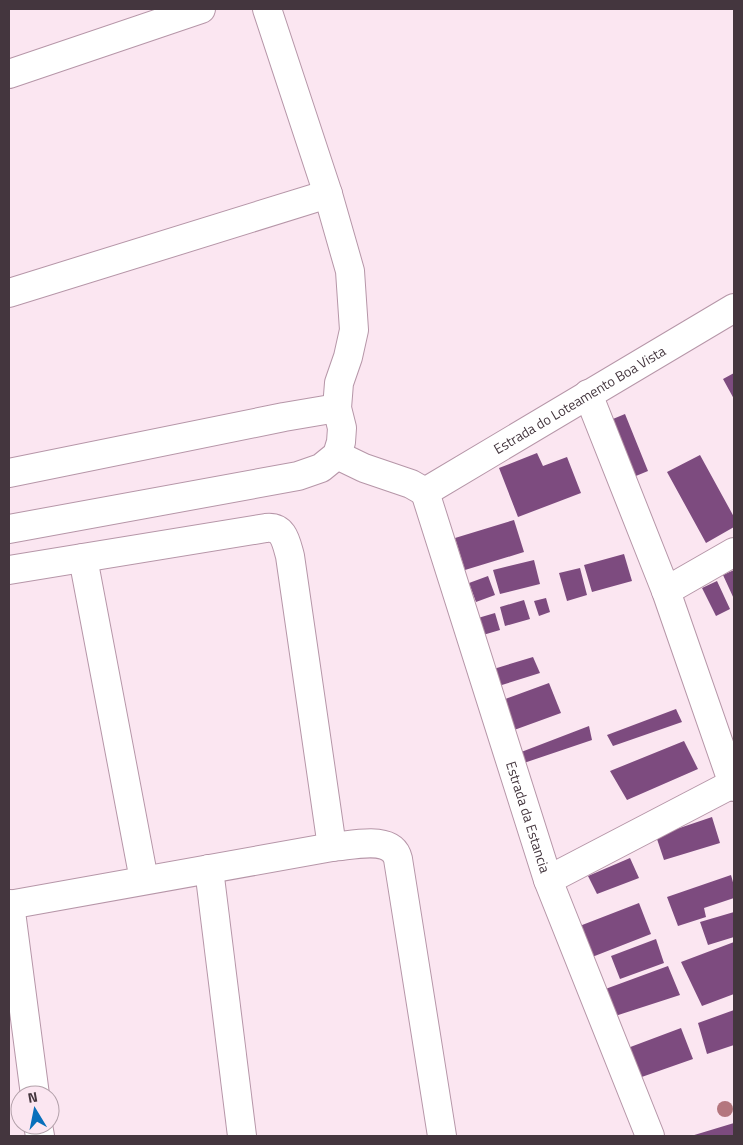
<svg xmlns="http://www.w3.org/2000/svg" width="743" height="1145" viewBox="0 0 743 1145" font-family="'Titillium Web',sans-serif">
  <style>
    .building { fill: #7d4b7f }
    .lines { fill: none; stroke-linecap: round; stroke-linejoin: round }
    .minor-casing { stroke: #b696a8; stroke-width: 30 }
    .minor { stroke: #fff; stroke-width: 28 }
    .tree { fill: #b4767e }
    .labels { text-anchor: middle; stroke-width: 5; stroke-linejoin: round; paint-order: stroke }
    .street-label { font-size: 14px; fill: #44363e; stroke: #fbe6f1 }
  </style>
  <rect width="100%" height="100%" fill="#fbe6f1"/>
  <path class="building" d="M734,373v26l-11,-20z
    M625,414l23,57 -17,7 -23,-57z
    M537,453l6,13 24,-9 14,36 -63,24 -19,-49z
    M700,455l34,62v10l-28,16 -39,-71z
    M514,520l10,32 -59,18 -10,-32z
    M624,554l8,27 -40,11 -8,-27z
    M534,560l6,24 -40,10 -7,-24z
    M580,568l7,27 -20,6 -8,-28z
    M734,570v29l-11,-24z
    M488,576l7,19 -19,7 -7,-19z
    M717,581l13,28 -14,7 -14,-28z
    M546,598l4,14 -11,4 -5,-15z
    M524,600l6,19 -25,7 -5,-19z
    M495,613l5,17 -17,5 -5,-17z
    M533,657l7,16 -48,15 -5,-17z
    M549,683l12,30 -55,20 -9,-31z
    M676,709l6,13 -69,24 -6,-11z
    M589,726l3,14 -74,25 -2,-11z
    M684,741l14,28 -71,31 -17,-29z
    M712,817l8,26 -56,17 -8,-24z
    M630,858l9,20 -42,16 -9,-18z
    M731,875l3,11v12l-30,10 2,9 -28,9 -11,-29z
    M639,903l12,31 -64,25 -10,-32z
    M734,912v25l-26,8 -8,-23z
    M656,939l8,24 -44,16 -9,-23z
    M734,942v52l-32,12 -21,-44z
    M668,966l12,29 -71,23 -9,-27z
    M734,1010v35l-27,9 -9,-31z
    M681,1028l12,31 -57,20 -11,-30z
    M734,1123v13h-43z"/>
  <g class="lines">
    <g class="minor-casing">
      <g id="minor">
        <path d="M9,74l192,-65"/>
        <path d="M9,293l319,-99"/>
        <path d="M588,394l78,197 68,196"/>
        <path d="M337,455l27,13 47,16 14,8"/>
        <path d="M9,473l275,-56 53,-9"/>
        <path id="s1" d="M425,492l123,388 102,256"/>
        <path id="s2" d="M425,492l309,-184"/>
        <path d="M9,529l289,-53 23,-8 16,-13 4,-13 1,-14 -5,-20 2,-25 9,-26 6,-27 -4,-59 -22,-77 -61,-185"/>
        <path d="M83,558l61,322"/>
        <path d="M9,570l257,-42c18,-2 20,14 24,28l42,291"/>
        <path d="M666,591l68,-39"/>
        <path d="M209,869l33,267"/>
        <path d="M548,880l186,-97"/>
        <path d="M10,904l25,191"/>
        <path d="M9,905l323,-58c19,-1 60,-13 66,12l44,277"/>
        <path d="M38,1125l2,11"/>
      </g>
    </g>
    <use href="#minor" class="minor"/>
  </g>
  <circle class="tree" cx="725" cy="1109" r="8"/>
  <g class="labels">
    <g class="street-label">
      <text dy="5" stroke="none"><textPath href="#s2" startOffset="180">Estrada do Loteamento Boa Vista</textPath></text>
      <text dy="5" stroke="none"><textPath href="#s1" startOffset="341">Estrada da Estancia</textPath></text>
    </g>
  </g>
  <rect width="743" height="1145" fill="none" stroke="#44363e" stroke-width="20"/>
  <g transform="translate(35 1110) rotate(350)"><circle r="24" fill="#fbe6f1" stroke="#b2a0a9"/>
  <path d="M0-4L9 19L0 12L-9 19Z" fill="#086fbb"/>
  <text y="-8" font-size="14" font-weight="bold" text-anchor="middle" fill="#44363e">N</text>
  </g>
</svg>
